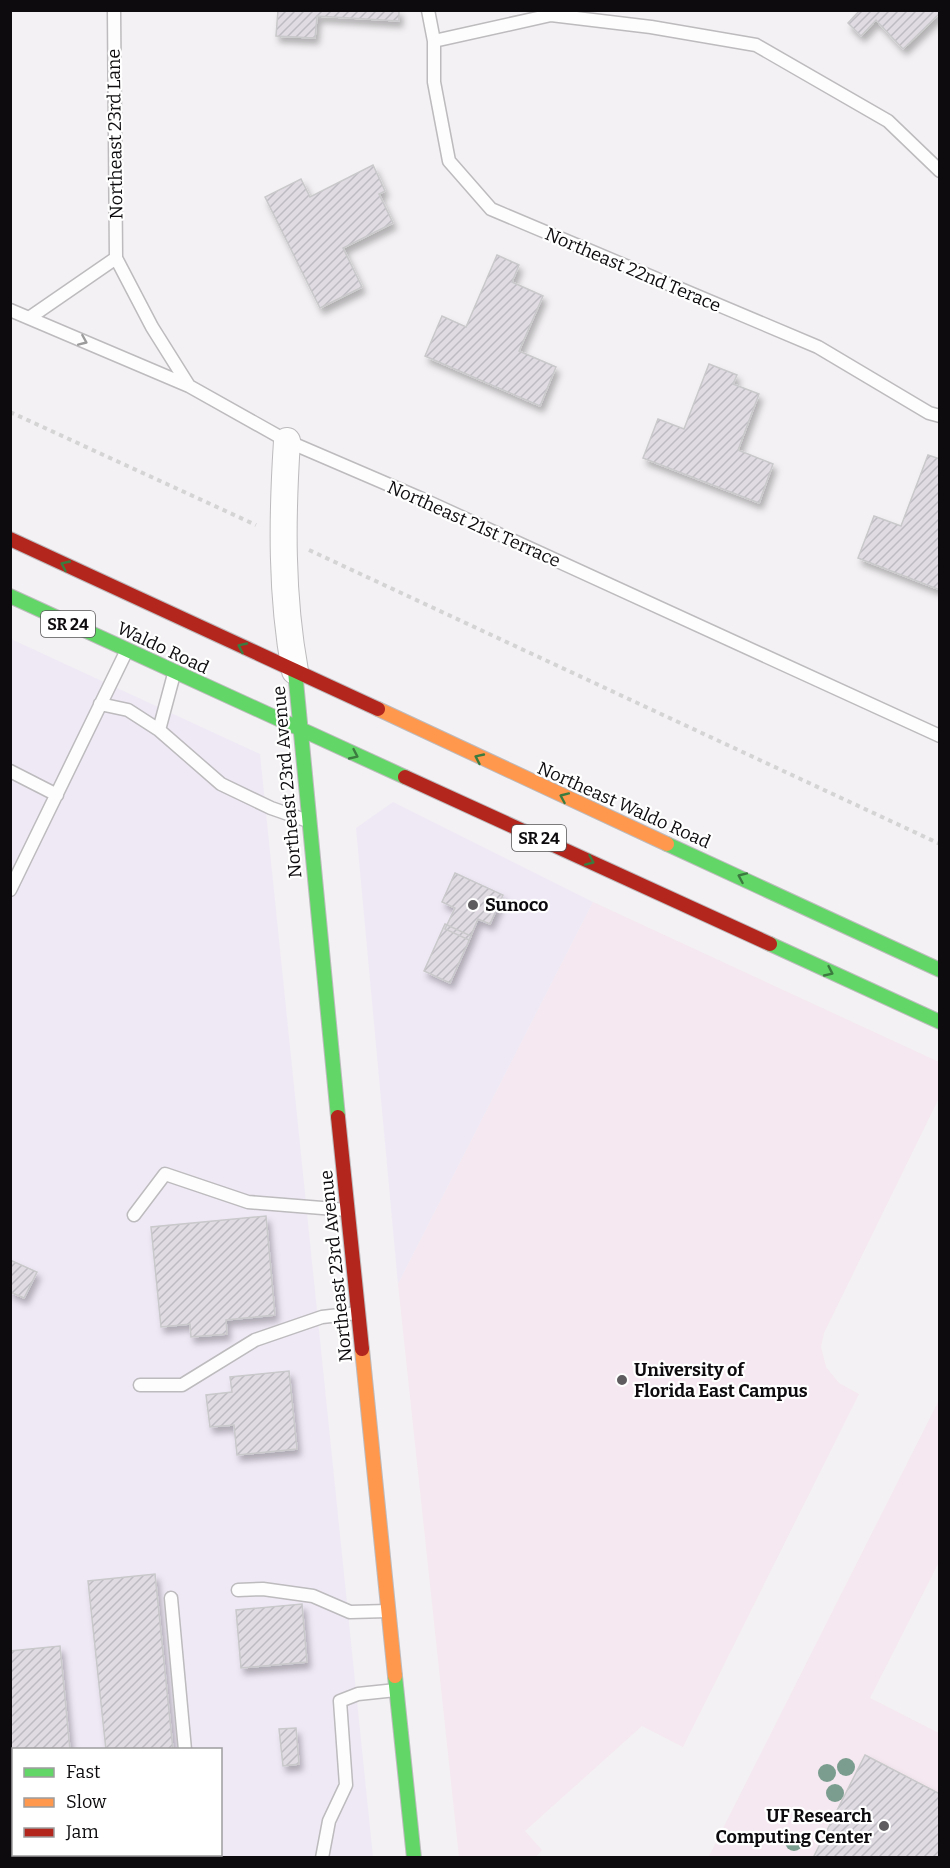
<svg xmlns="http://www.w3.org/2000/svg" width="950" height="1868" viewBox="0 0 950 1868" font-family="Bitter,serif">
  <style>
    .commercial { fill: #efe9f6; fill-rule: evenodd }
    .education { fill: #f5e8f0 }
    .building { fill: url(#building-hatch); stroke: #c9c8ca; stroke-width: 1.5; filter: url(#shadow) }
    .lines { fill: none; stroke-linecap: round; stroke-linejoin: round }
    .lane-casing { stroke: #bdbbbd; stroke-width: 15 }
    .street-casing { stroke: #bdbbbd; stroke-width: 28 }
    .fast-casing { stroke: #bdbbbd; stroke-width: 16 }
    .slow-casing { stroke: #bdbbbd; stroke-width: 16 }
    .jam-casing { stroke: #bdbbbd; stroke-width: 16 }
    .path { stroke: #d5d4d5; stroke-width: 4; stroke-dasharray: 4.5 4.5; stroke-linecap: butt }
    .lane { stroke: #fdfdfd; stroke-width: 12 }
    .street { stroke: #fdfdfd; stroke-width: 26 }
    .fast { stroke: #63d668; stroke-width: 14 }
    .slow { stroke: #ff974d; stroke-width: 14 }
    .jam { stroke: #b3261e; stroke-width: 14 }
    .tree { fill: #7b9d8f }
    .oneway { stroke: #9d9c9d }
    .oneway2 { stroke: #3c7b3f }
    .poi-dot { fill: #5e5c5e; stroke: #fff; stroke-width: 2 }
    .labels { text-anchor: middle; stroke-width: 4.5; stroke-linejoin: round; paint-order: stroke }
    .shield { fill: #fff; stroke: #565456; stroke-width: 1.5 }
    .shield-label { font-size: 16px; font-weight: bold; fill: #0d0b0d }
    .street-label { font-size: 18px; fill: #0d0b0d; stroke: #fff }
    .poi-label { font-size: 18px; font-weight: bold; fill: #0d0b0d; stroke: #fff; text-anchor: start }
  </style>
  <defs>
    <pattern id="building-hatch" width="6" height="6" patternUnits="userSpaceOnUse" patternTransform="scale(1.5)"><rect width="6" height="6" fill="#e0dbe3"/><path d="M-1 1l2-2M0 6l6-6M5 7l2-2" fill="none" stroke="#bfbbc2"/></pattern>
    <filter id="shadow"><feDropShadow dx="3.5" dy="6" stdDeviation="3" flood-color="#0004"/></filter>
  </defs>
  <rect width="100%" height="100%" fill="#f3f1f3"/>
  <path class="commercial" d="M11,639l249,115 113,1103 -362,1zM14,1750h206v104h-206z
    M393,802l200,100 -195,382 -42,-456z"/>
  <path class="education" d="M593,902l346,160v36l-115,235 -3,14 5,20 13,16 20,11 -176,353 -41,-21 -117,105 17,19 -6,7h-77l-61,-573z
    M939,1400v162l-69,136 69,35v61l-74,-39 -52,102 -105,1z"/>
  <path class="building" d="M278,10h121v11l-82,-5 -2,22 -39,-2z
    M860,10h80v3l-37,36 -27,-29 -15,16 -13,-13z
    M373,165l12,26 -6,3 14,29 -50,25 19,39 -42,21 -55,-111 36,-18 9,18z
    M497,255l22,10 -7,17 31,14 -24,55 37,16 -16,39 -115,-50 17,-40 24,11z
    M709,364l28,11 -4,9 26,10 -21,56 35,14 -14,39 -116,-45 15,-39 26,10z
    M928,455l12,4v131l-82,-32 16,-42 27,10z
    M455,873l48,22 -13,29 -12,-5 -9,21 -24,-11 10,-21 -13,-6z
    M445,924l26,12 -21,47 -26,-12z
    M266,1216l9,99 -49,5 1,14 -36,3 -1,-13 -29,3 -10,-100z
    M10,1260l27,12 -13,26 -14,-6z
    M289,1371l8,78 -60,6 -3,-30 -24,2 -4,-32 26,-3 -2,-15z
    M155,1574l18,176h-67l-18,-169z
    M302,1604l5,58 -66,6 -5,-58z
    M60,1646l10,104h-56v99h-4v-198z
    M296,1728l3,36 -16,2 -4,-37z
    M865,1755l75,39v64h-127z"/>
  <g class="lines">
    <g class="lane-casing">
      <path id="lane" d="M114,10l2,248 36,69 37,59
        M428,10l6,31v41l15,79 42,48 327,138 111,66 11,3
        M434,41l117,-26 100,12 105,18 132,76 52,50
        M10,310l179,76 98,55 135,58 518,237
        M29,318l87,-60
        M174,674l-15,56 62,54 50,24 37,13
        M100,704l28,6 31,20
        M10,771l47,24
        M10,890l116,-238
        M134,1215l31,-41 83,28 99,8
        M140,1385h42l73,-45 67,-23 35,-4
        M238,1590l25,-1 50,7 37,16 38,-1
        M171,1598l14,152
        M195,1854v4
        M322,1858l7,-37 17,-36 -6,-84 18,-7 38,-4"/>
    </g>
    <g class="street-casing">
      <path id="street" d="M287,441c-5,77 -6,154 8,230"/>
    </g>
    <g class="fast-casing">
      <path id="fast" d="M10,596l395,181
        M295,671l43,446
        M667,844l273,126
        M770,944l170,78
        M395,1676l19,182"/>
    </g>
    <g class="slow-casing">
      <path id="slow" d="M378,709l289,135
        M362,1349l33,327"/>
    </g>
    <g class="jam-casing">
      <path id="jam" d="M10,539l368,170
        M405,777l365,167
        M338,1117l24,232"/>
    </g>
    <path class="path" d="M10,412l246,113
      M309,550l631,294"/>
    <use href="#lane" class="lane"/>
    <use href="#street" class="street"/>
    <use href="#fast" class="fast"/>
    <use href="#slow" class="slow"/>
    <use href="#jam" class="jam"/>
  </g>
  <g class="tree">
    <circle cx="846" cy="1767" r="9"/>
    <circle cx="827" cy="1773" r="9"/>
    <circle cx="835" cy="1793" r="9"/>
    <circle cx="794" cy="1842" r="9"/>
  </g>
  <defs><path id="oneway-chevron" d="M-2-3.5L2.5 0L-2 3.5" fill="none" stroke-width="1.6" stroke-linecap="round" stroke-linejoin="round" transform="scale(1.5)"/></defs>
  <use class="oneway" href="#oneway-chevron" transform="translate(83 341) rotate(23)"/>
  <g class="oneway2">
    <use href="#oneway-chevron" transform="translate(65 565) rotate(-155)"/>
    <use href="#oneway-chevron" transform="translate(242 647) rotate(-155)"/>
    <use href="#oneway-chevron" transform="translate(354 755) rotate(25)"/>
    <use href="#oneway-chevron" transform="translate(479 758) rotate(-155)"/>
    <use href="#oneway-chevron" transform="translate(564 797) rotate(-156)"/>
    <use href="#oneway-chevron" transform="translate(590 861) rotate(24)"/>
    <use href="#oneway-chevron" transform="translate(742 877) rotate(-156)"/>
    <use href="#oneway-chevron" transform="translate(829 972) rotate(25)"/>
  </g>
  <g class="poi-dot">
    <circle cx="473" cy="905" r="6"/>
    <circle cx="622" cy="1380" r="6"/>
    <circle cx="884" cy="1826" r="6"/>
  </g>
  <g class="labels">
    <g class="shield">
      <rect x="41" y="611" width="54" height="26" rx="4.5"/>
      <rect x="512" y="825" width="54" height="26" rx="4.5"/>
    </g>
    <g class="shield-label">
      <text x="68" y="630">SR 24</text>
      <text x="539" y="844">SR 24</text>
    </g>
    <g class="street-label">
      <text transform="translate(115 134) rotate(-91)" y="6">Northeast 23rd Lane</text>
      <text transform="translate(633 270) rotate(23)" y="6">Northeast 22nd Terace</text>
      <text transform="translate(474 524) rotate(24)" y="6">Northeast 21st Terrace</text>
      <text transform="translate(163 648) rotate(25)" y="6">Waldo Road</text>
      <text transform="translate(287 782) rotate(-95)" y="6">Northeast 23rd Avenue</text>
      <text transform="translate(624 805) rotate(24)" y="6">Northeast Waldo Road</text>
      <text transform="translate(336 1266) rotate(-96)" y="6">Northeast 23rd Avenue</text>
    </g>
    <g class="poi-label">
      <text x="485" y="911">Sunoco</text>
      <text x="634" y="1376">University of<tspan x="634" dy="21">Florida East Campus</tspan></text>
      <text x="872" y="1822" text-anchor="end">UF Research<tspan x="872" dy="21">Computing Center</tspan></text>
    </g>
  </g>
  <rect width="950" height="1868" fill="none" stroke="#0d0b0d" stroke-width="24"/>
  <rect x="12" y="1748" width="210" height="108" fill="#ffffff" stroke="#9e9d9e" stroke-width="1.5"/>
  <rect x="24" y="1768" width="30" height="9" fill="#63d668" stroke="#9e9d9e" stroke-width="1.5"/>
  <text x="66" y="1778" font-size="18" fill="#0d0b0d">Fast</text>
  <rect x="24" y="1798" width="30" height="9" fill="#ff974d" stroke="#9e9d9e" stroke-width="1.5"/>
  <text x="66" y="1808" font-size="18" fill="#0d0b0d">Slow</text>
  <rect x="24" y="1828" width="30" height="9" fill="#b3261e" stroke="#9e9d9e" stroke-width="1.5"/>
  <text x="66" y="1838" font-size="18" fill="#0d0b0d">Jam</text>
</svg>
